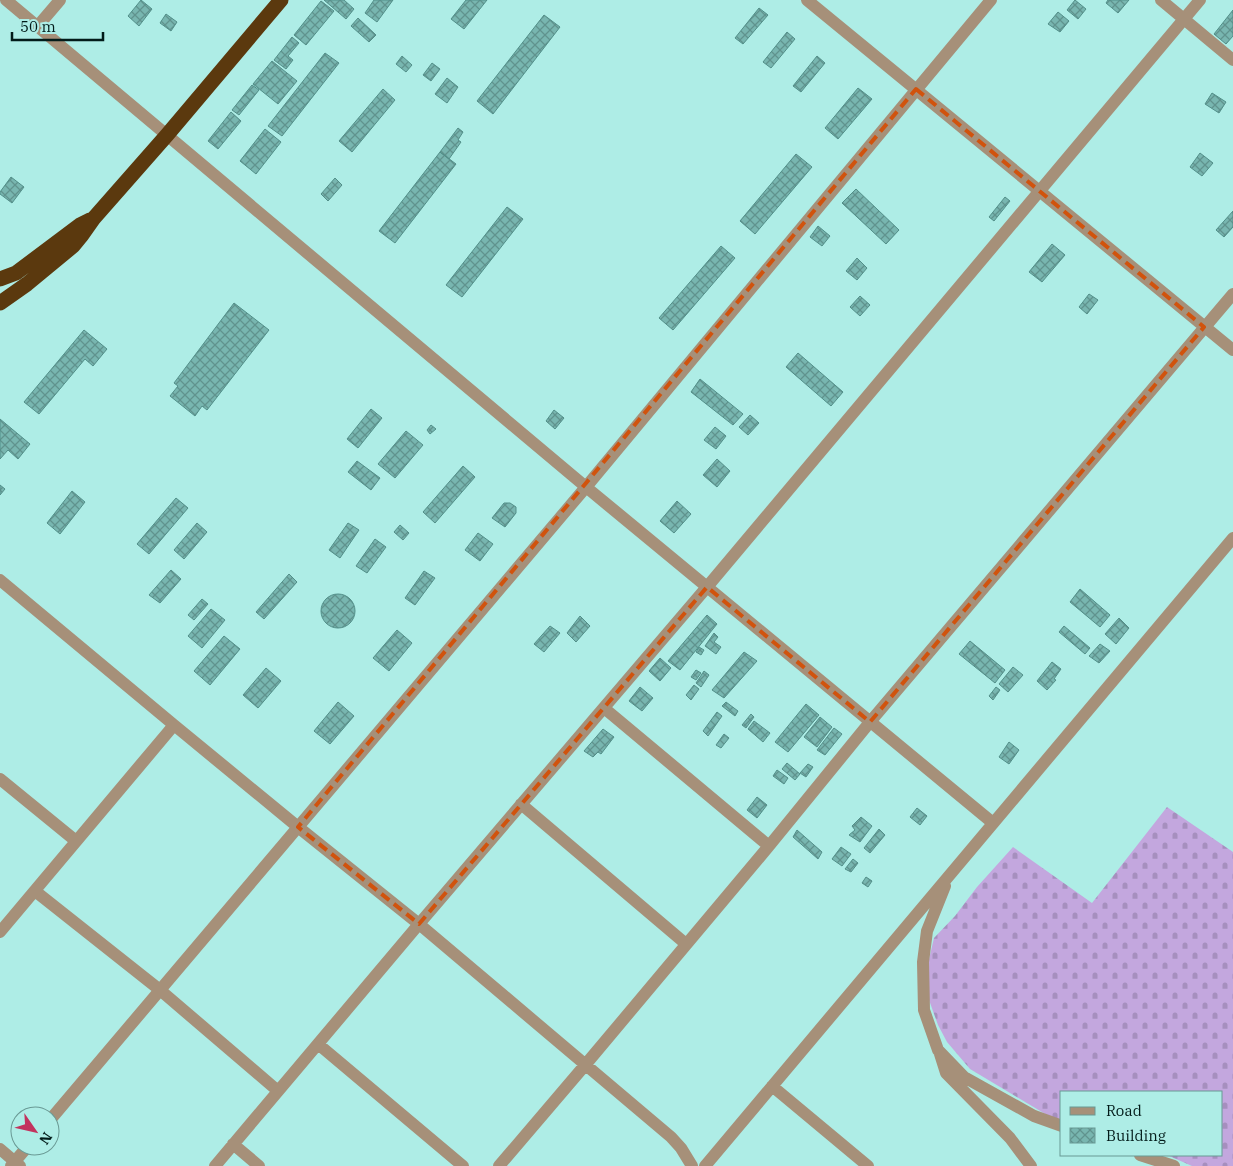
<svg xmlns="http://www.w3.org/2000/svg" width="1233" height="1166" viewBox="0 0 1233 1166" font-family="'IBM Plex Serif',serif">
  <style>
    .cemetery { fill: url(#cemetery-stones) }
    .building { fill: url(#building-cross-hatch); stroke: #528f89 }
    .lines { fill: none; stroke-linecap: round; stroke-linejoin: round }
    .minor { stroke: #a69079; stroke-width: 12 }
    .highway { stroke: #5b390e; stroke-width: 15 }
    .marked { fill: none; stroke: #d1530d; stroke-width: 4; stroke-dasharray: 10 6; stroke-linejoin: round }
  </style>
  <defs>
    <pattern id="cemetery-stones" width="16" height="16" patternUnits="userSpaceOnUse" patternTransform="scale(1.25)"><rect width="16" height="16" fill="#c3a7de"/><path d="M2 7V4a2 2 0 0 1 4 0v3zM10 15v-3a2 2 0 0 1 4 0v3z" fill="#a68fbe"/></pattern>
    <pattern id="building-cross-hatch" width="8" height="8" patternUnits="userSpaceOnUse" patternTransform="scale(1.25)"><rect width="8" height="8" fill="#78b6b0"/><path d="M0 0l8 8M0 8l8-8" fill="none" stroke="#60938e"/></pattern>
  </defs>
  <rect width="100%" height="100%" fill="#aeede6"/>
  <path class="cemetery" d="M1167,807l66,45v314h-41l-25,-11h55v-63h-160v32l-92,-55 -23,-27 -9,-17 -9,-25 -3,-28 8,-34 21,-22 22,-29 36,-40 79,56z"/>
  <path class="building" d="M141,0l11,9 -13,17 -11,-10z
    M324,0h20l10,9 -8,10z
    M374,0h19l-16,22 -12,-9z
    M466,0h21l-23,29 -13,-10z
    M1075,0l11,9 -8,10 -11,-9z
    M1108,0h21l-11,13 -12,-10z
    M321,1l13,10 -28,34 -12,-10z
    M759,8l9,7 -25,29 -8,-6z
    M1233,10v26l-7,8 -12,-10z
    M1058,12l11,9 -9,11 -12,-8z
    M166,14l11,8 -6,9 -11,-8z
    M544,15l16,12 -67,87 -16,-13z
    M358,18l18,17 -7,7 -18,-16z
    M787,32l8,7 -24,29 -8,-6z
    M292,37l7,6 -11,13 5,4 -7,9 -12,-9z
    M325,53l14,10 -57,73 -14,-10z
    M402,56l10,9 -6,7 -10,-8z
    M817,56l8,7 -24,29 -8,-6z
    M272,61l25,20 -19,23 -25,-20z
    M432,63l8,6 -9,12 -8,-6z
    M447,78l11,9 -11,16 -12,-9z
    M252,85l7,5 -20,25 -7,-5z
    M858,88l14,11 -34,40 -13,-11z
    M383,89l12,11 -43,52 -13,-11z
    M1212,93l14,9 -7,11 -14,-9z
    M231,112l10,9 -23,28 -10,-8z
    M458,128l5,4 -5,8 3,2 -12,17 -9,-7z
    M265,129l16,13 -25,32 -16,-13z
    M440,152l16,12 -61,79 -16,-12z
    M1200,153l13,10 -11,13 -12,-9z
    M796,154l16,13 -57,67 -15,-13z
    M11,177l13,10 -12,16 -12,-9v-2z
    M335,178l7,7 -14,16 -7,-7z
    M856,189l43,41 -13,14 -44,-41z
    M1005,197l5,4 -16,20 -5,-4z
    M507,207l16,12 -61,78 -16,-12z
    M1233,211v16l-9,10 -8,-7z
    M818,226l12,10 -8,10 -12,-9z
    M1052,244l13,11 -23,27 -13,-10z
    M721,246l14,12 -62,72 -14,-12z
    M857,258l10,10 -10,12 -11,-9z
    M1089,294l9,6 -11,14 -8,-7z
    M860,296l10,9 -10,11 -10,-9z
    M234,303l35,27 -62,80 -5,-4 -7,10 -25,-20 8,-10 -4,-3z
    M84,330l23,19 -14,17 -8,-7 -46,55 -15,-12z
    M798,353l45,39 -12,14 -45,-39z
    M700,379l43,35 -10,11 -42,-33z
    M371,409l11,9 -24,30 -11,-9z
    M554,410l10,8 -9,11 -9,-8z
    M750,415l9,8 -11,12 -9,-8z
    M0,419l30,25 -12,15 -10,-9 -8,9z
    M431,425l5,4 -6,5 -3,-4z
    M715,427l11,9 -10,13 -12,-9z
    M406,431l17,14 -28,33 -17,-14z
    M717,459l13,12 -13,16 -14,-12z
    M357,461l23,17 -9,12 -23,-18z
    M463,466l12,11 -40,46 -12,-11z
    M0,485l5,4 -5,6z
    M72,491l13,11 -25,32 -13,-11z
    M176,498l12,10 -39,46 -12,-10z
    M677,501l14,13 -17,19 -14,-12z
    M504,503h6l6,4v6l-11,14 -13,-9z
    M197,523l10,9 -23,27 -10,-9z
    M348,523l11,7 -19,28 -11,-8z
    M400,525l9,8 -6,7 -9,-8z
    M478,533l15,11 -13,17 -15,-11z
    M375,539l11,8 -19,26 -11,-7z
    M171,570l10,9 -21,24 -11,-8z
    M424,571l11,7 -20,27 -10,-7z
    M289,574l8,8 -33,37 -8,-7z
    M1080,589l30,26 -10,12 -30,-25z
    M321 611a17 17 0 1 1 34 0a17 17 0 1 1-34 0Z
    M202,599l6,5 -14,16 -6,-5z
    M211,609l14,11 -23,28 -14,-12z
    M707,615l10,9 -37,46 -12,-9z
    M580,616l10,10 -14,16 -9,-9z
    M1119,618l10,10 -13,16 -11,-10z
    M550,626l10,7 -16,19 -10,-8z
    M1064,626l26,22 -5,6 -26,-22z
    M397,630l15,13 -23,28 -16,-13z
    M714,633l4,4 -4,5 7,5 -5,7 -11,-8z
    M224,636l16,13 -30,36 -16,-14z
    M970,641l35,29 -10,13 -36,-29z
    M1100,644l10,7 -11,12 -10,-7z
    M699,647l5,3 -3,5 -5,-3z
    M744,652l13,9 -33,37 -12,-8z
    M660,658l11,10 -11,13 -11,-10z
    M1052,662l9,7 -7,10 2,1 -9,10 -10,-9z
    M1013,667l10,8 -15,17 -9,-8z
    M266,668l15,13 -23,27 -15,-13z
    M696,670l5,3 -5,7 -5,-3z
    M704,671l5,4 -8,12 -5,-4z
    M694,685l5,4 -8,11 -5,-5z
    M640,687l13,11 -11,13 -13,-10z
    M996,687l4,3 -7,10 -4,-4z
    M338,702l16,14 -24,28 -16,-13z
    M726,702l12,9 -3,5 -13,-10z
    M806,704l13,11 -31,37 -13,-10z
    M717,712l5,4 -14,20 -5,-5z
    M751,714l3,3 -8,11 -4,-3z
    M820,717l12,10 -15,20 -13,-10z
    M754,721l16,12 -7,9 -15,-13z
    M834,728l8,6 -17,21 -8,-5z
    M603,729l11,8 -13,17 -3,-2 -5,5 -9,-6z
    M724,734l5,4 -8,10 -5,-3z
    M1009,742l10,8 -10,14 -10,-7z
    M787,763l13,11 -5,6 -13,-11z
    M808,764l5,3 -7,10 -6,-4z
    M777,770l11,8 -4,6 -11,-8z
    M757,797l10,8 -10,13 -10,-8z
    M917,808l10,8 -7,9 -10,-8z
    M861,817l11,9 -12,16 -11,-7 6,-5 -3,-4z
    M879,829l6,6 -15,18 -6,-5z
    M797,830l25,22 -4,7 -25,-22z
    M841,847l10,7 -9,12 -10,-7z
    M853,859l5,4 -7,9 -6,-3z
    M866,877l6,4 -4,6 -6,-4z"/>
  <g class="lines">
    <path class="minor" d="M6,0l580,487 407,336
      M807,0l426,350
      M1161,0l72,60
      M37,27l23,-27
      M0,580l174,145 124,102 121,97 252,213 10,11 11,18
      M604,708l165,138
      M0,779l76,62
      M521,804l165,140
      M945,886l-18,45 -4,31 1,48 14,40 26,27 70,39 28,10
      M35,891l125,99 118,101
      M0,932l174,-207
      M318,1044l145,122
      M940,1054l6,19 64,65 21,28
      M772,1086l96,80
      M50,1120l536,-633 405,-487
      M233,1144l26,22
      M0,1149l20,17
      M1140,1155l34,11
      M11,1166l17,-20
      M215,1166l204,-242 288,-337 493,-587
      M499,1166l87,-102 183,-218 101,-124 363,-428
      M705,1166l528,-628"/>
    <path class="highway" d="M0,279l16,-6 64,-48 10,-5
      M0,303l27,-19 46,-38 9,-11 12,-17 73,-83 114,-135"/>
  </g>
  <path class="marked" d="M916,89l288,238 -334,395 -163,-135 -288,337 -121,-97z"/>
  <rect x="1060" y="1091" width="162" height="65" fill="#aeede6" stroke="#699994"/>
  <rect x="1070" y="1107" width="25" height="8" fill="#a69079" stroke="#699994"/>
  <text x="1106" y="1116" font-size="15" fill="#021b19">Road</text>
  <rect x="1070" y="1128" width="25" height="15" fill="url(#building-cross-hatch)" stroke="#699994"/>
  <text x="1106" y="1141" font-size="15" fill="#021b19">Building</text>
  <g transform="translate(35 1131) rotate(124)"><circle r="24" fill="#aeede6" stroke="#699994"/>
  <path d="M0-4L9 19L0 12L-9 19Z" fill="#c2335e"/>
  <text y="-8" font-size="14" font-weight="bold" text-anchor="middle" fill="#021b19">N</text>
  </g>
  <path d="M12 32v8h91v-8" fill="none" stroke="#021b19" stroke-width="2.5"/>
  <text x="20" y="32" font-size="15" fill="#021b19" stroke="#aeede6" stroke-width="4" paint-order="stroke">50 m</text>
</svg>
